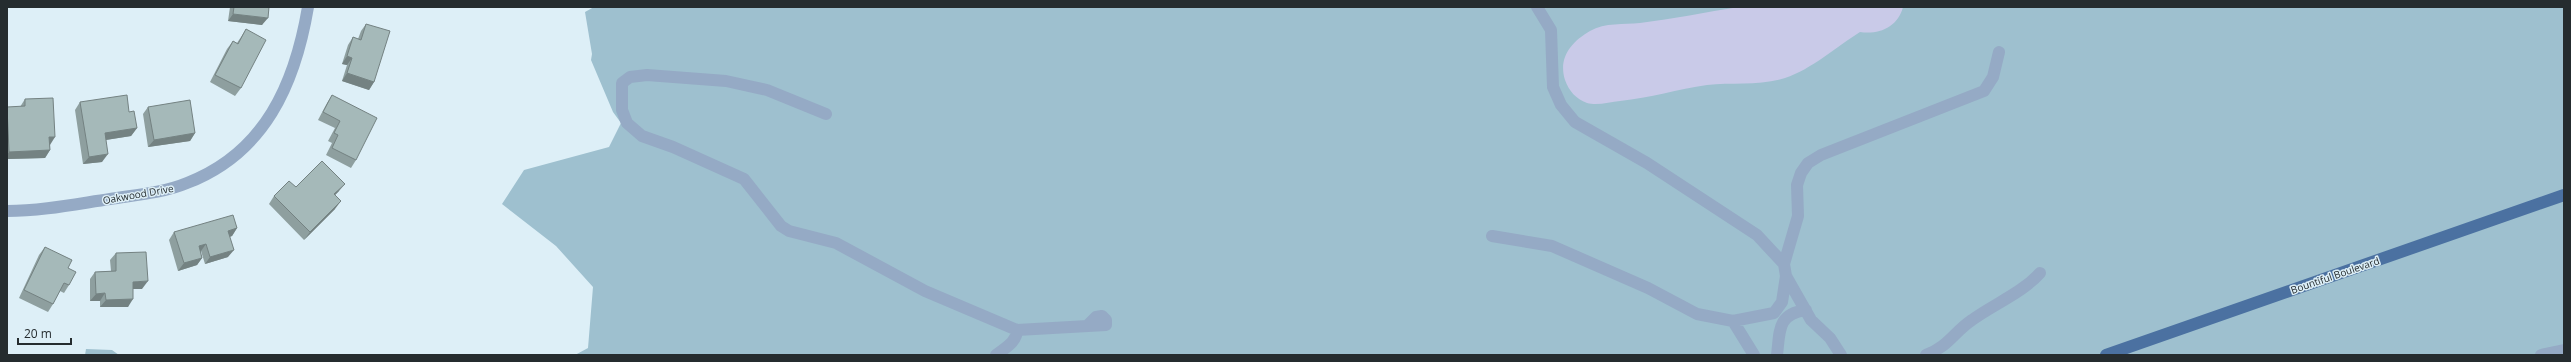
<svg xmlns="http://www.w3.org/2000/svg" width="2571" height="362" viewBox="0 0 2571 362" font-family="'Open Sans',sans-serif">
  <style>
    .green { fill: #9ec0cf }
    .water { fill: #c9cae8 }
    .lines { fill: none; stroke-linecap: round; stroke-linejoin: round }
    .minor { stroke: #95aac5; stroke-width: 12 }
    .major { stroke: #4b71a1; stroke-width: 12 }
    .wall { fill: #8e9f9f }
    .shaded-wall { fill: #748282 }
    .building { fill: #a5b9b9; stroke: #748282 }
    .labels { text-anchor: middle; stroke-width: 3; stroke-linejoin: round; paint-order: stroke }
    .street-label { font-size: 10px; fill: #252c2f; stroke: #ddeff7 }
  </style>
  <rect width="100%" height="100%" fill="#ddeff7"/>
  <path class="green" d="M594,7h1970v348h-1989l13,-7 5,-61 -37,-41 -54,-42 22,-34 85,-23 12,-24 -8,-11 -22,-52 1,-6 -7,-42z
    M86,349l26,1 7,5h-34z"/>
  <path class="water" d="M1739,7h164c-5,20 -24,28 -43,25 -24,15 -48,37 -75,46 -25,8 -53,4 -78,7 -29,4 -57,13 -87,16 -10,1 -23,5 -33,2 -11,-4 -18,-12 -22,-23 -7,-22 6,-38 25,-49 15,-9 34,-6 50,-8 33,-4 66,-11 99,-16z"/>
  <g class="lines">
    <path class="minor" d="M1537,7l14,23 2,57 8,18 14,17 72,41 110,72 27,29
      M826,114l-59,-24 -41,-9 -79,-6 -17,2 -8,6v27l5,13 15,13 31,11 71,32 37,47 8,5 47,12 89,48 92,39
      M7,211c35,0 69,-7 103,-12 25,-4 53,-6 77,-16 78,-30 108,-99 121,-176
      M1492,236l60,10 96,42 49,26 36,7
      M996,355c9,-7 21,-13 21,-25l89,-5v-5l-4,-4 -6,1 -7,7
      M1754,355l-21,-34 41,-8 8,-11 4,-26
      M1777,355c3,-24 0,-41 29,-45
      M1841,355l-11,-17 -19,-18 -25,-44 -2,-12 14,-48 -1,-31 4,-12 7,-10 13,-8 163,-64 9,-14 6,-25
      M1926,355c22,-8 28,-23 46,-35 22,-16 50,-27 68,-47
      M2541,355l23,-5"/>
    <path class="major" d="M2106,355l458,-160"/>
  </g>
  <path class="wall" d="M230,7h39l-7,18 -34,-4z
    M366,24l8,58 -5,8 -27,-9 5,-16 -5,-1 6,-19 5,-8 5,2 3,-8z
    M246,29l-5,59 -6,8 -25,-14 17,-33 6,-8 4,2 4,-6z
    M332,95l24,65 -5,8 -25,-13 6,-12 -4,-2 7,-13 -17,-8 9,-17z
    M25,99l25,46v5l-5,8 -38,1v-52h13z
    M80,102l49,10 8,16 -6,8 -25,4 -4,22 -19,2 -8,-54z
    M148,107l47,26 -5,8 -42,6 -5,-33z
    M296,187l43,4 -4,4v14l-31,31 -35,-36 5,-8z
    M237,228l-5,8 -2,1 -2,20 -23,7 -4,-13 -1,1 2,6 -5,7 -19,6 -9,-31 5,-8z
    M45,247l23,21 1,17 -5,8 -4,-2 -7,13 -5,8 -29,-14 20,-43z
    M116,253l26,36h-9l-5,18h-28v-6h-10v-22l5,-7 16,-1 -1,-11z"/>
  <path class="shaded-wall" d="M233,14l35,4 -6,7 -34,-4z
    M347,56l5,2 -5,7 -5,-1z
    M347,73l27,9 -5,8 -27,-9z
    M137,128l-6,8 -32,5 6,-8z
    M195,133l-5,8 -42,6 6,-7z
    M49,137h6l-5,8h-6z
    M50,150l-5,8 -38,1v-5l2,-2z
    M108,154l-6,8 -19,2 6,-7z
    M345,184l-6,7 -11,11 6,-8z
    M341,201l-6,8 -31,31 6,-8z
    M237,228l-5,8 -9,2 5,-7z
    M206,244l-5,7 -8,3 6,-8z
    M234,250l-6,7 -23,7 5,-7z
    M202,258l-5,7 -19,6 6,-8z
    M148,281l-6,8h-15l6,-7z
    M105,293l-5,8h-10l6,-7z
    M133,299l-5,8h-28l6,-7z"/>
  <path class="building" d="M234,7h35l-1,11 -35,-4z
    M366,24l24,7 -16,51 -27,-9 5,-15 -5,-2 6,-19 8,3z
    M246,29l20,11 -25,48 -26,-13 18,-34 5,3z
    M127,95l2,17 5,-1 3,17 -32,5 3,21 -19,3 -9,-55z
    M332,95l45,23 -21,42 -24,-12 6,-13 -4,-2 6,-12 -17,-9z
    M53,98l2,39h-6l1,13 -41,2 -2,-45 18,-1v-7z
    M190,100l5,33 -41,7 -6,-33z
    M322,161l23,23 -11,10 7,7 -31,31 -36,-36 15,-15 7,6z
    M233,215l4,13 -9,3 6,19 -24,7 -4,-13 -7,2 3,12 -18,5 -10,-31z
    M45,247l27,13 -4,8 8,4 -7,13 -5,-2 -11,21 -29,-14z
    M146,252l2,29 -15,1v17l-27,1 -1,-7 -9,1 -1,-22 21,-1v-18z"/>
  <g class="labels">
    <g class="street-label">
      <text transform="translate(138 194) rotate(-10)" y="4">Oakwood Drive</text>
      <text transform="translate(2335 275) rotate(-19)" y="4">Bountiful Boulevard</text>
    </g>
  </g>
  <rect width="2571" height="362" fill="none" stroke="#252c2f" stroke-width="16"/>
  <path d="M18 338v6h53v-6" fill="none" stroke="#252c2f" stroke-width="2"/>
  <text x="24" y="338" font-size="12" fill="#252c2f" stroke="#ddeff7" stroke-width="3" paint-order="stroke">20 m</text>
</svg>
